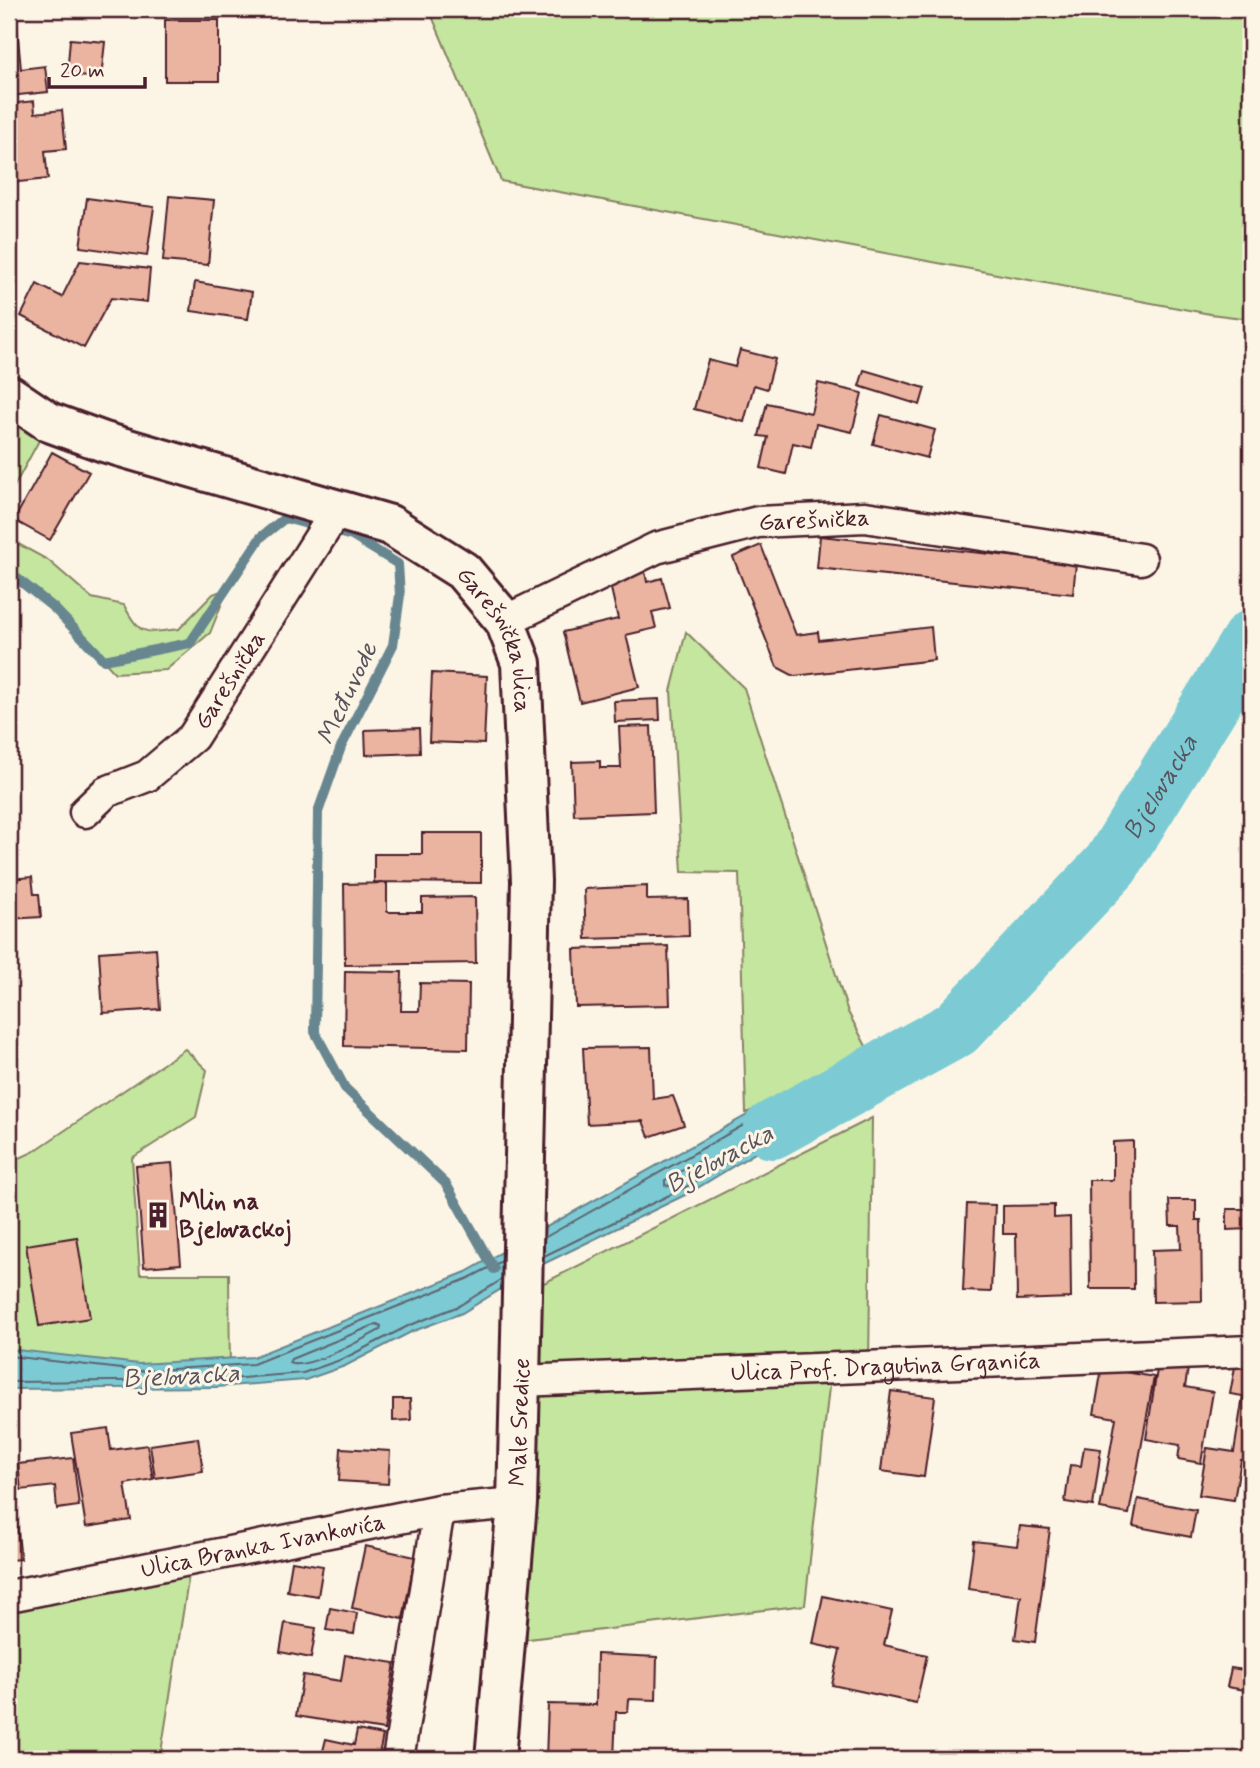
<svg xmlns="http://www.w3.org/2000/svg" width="1260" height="1768" viewBox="0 0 1260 1768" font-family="Mynerve,sans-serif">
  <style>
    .green { fill: #c4e69f; stroke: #878265; stroke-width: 2 }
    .water { fill: #7bcbd4; stroke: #678690; stroke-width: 2 }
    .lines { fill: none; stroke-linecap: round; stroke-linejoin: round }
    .shore { stroke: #5e646f; stroke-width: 2 }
    .stream { stroke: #678690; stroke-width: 10 }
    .river { stroke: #7bcbd4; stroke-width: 58 }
    .building { fill: #ebb4a0; stroke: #4a1f2b; stroke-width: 2 }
    .street-casing { stroke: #4a1f2b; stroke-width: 35 }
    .secondary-casing { stroke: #4a1f2b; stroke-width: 44 }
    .street { stroke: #fcf5e5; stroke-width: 30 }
    .secondary { stroke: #fcf5e5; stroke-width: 38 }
    .labels { text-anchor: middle; stroke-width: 6; stroke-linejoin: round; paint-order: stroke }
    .street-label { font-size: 24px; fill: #4a1f2b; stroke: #fcf5e5 }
    .poi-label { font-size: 24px; font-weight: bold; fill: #4a1f2b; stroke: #fcf5e5; text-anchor: start }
    .water-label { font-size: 26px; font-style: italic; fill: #59535e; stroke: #fcf5e5 }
  </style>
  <rect width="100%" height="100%" fill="#fcf5e5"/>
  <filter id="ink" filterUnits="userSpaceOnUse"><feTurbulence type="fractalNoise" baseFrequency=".0143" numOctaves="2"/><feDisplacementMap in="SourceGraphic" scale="14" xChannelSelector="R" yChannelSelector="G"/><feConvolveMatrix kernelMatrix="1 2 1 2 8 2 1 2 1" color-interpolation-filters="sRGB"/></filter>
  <g filter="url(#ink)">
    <path class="green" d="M429,9h822v310l-41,-5 -709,-133z
      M9,395l40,27 -40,74z
      M9,539l39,21 44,38 32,7c16,32 21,28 55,24l34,-35 15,-6 -18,45 -44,37 -51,3 -61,-65 -45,-36z
      M686,632l58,56 104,324 27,51 -129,50 -7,-240 -57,-1 -11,-181z
      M185,1049l22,21 -11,47 -64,41 8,116h89l1,102 -221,-2v-211l24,-11z
      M872,1118l-3,249 -38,2 -26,236 -301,37 18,-348z
      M191,1562l-31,197h-151v-164z"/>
    <path class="water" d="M833,1067l17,49 -80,28 -81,49 -154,75 -73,45 -51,19 -66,34 -40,14 -89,7 -207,2v-40l130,15 114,-7 213,-85z"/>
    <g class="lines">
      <path class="shore" d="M821,1092l4,2 2,14 -57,17 1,-5z
        M701,1160l4,1v5l-36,20 -4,-1v-5z
        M544,1256l142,-69 80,-49 72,-25 2,-4 -10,-28 -5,-2 -281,159
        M377,1324l4,2 -1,4c-18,10 -73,41 -91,33l2,-4z
        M9,1356l130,15 114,-7 216,-86 33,-17
        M9,1382l207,-2 87,-7 40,-14 65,-33 51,-20 42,-26"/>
      <path class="stream" d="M9,572l45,36 50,52 86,-17 71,-106 24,-19 67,18 46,28 2,31 -7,50 -52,102 -23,65 -3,220 30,56 101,96 48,85"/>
      <path class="river" id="s1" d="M772,1130l184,-101 155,-164 140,-226"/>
    </g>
    <path class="building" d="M165,20h54v61h-54z
      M17,28l4,41 24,-3 3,26 -39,4v-67z
      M70,39l35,3 -4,36 -34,-3z
      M34,101l1,12 27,-3 4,39 -21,2 3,28 -39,4v-79z
      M169,196l45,4 -6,65 -45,-4z
      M87,198l67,9 -7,49 -67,-9z
      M80,261l70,8 -3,33 -36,-4 -27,50 -63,-32 16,-32 25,13z
      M195,282l57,10 -4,27 -57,-8z
      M740,350l35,9 -8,30 -13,-4 -10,37 -50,-13 14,-49 27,7z
      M864,370l61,18 -5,17 -61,-19z
      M818,383l44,10 -10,39 -36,-8 -5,23 -18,-4 -7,31 -25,-6 7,-31 -9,-1 8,-33 44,10z
      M881,415l54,15 -8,28 -54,-14z
      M52,452l37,20 -39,68 -36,-20z
      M820,536l256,27 -3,31 -256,-26z
      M761,545l35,90 22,-3 1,8 112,-13 3,33 -140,16 -17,-9 -44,-110z
      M645,572l2,10 15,-4 8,30 -18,4 4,16 -30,7 13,52 -59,15 -17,-70 55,-13 -9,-39z
      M432,673l55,3 -3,68 -55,-2z
      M659,699l1,21 -45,2 -1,-21z
      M651,726l3,86 -80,3 -2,-53 28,-1v7h21l-2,-41z
      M419,728l1,25 -54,2 -1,-25z
      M422,833h59v50l-107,-1v-28h48z
      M32,877l2,17h5l2,23 -32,2v-40z
      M387,883v29h35v-14l53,-1 1,66 -131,2 -1,-81z
      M647,886v14l41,-1 1,37 -103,3 -2,-50z
      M668,946l2,59 -94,2 -2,-58z
      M156,948l4,61 -57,4 -4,-61z
      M345,971l57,1 -1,39h18l1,-28 49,1 -1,65 -124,-3z
      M651,1047l2,52 20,-3 11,29 -35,12 -6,-16 -56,3 -4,-76z
      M1133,1141l1,148h-44l-1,-109h24v-38z
      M172,1163l9,101 -37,3 -8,-101z
      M1246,1191h5v96l-1,-58 -23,1v-21h20z
      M1169,1200h27v20h5l1,81 -49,1 -1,-52 29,-1 -1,-23h-10z
      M967,1204l28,1 -4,87 -28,-1z
      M1054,1205v13l16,-1 1,81 -54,2 -1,-66h-13v-28z
      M77,1237l13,81 -51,8 -13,-81z
      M1237,1356l14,3v103l-10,-2 -7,40 -35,-5 8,-47 27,4 9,-56 -13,-2z
      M1159,1357l30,5 -4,25 28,5 -12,71 -23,-4 2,-14 -34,-6z
      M1102,1368l52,9 -25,137 -29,-5 16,-91 -22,-4z
      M891,1391l44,6 -11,80 -43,-6z
      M393,1399h17l1,21 -18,1z
      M108,1428l3,22 36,-5 6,34 -28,5 6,36 -45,7 -15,-94z
      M198,1438l5,33 -48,7 -5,-33z
      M1084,1447l17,2 -8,57 -28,-4 5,-37 11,1z
      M341,1448l49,3 -2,33 -49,-3z
      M73,1458l6,48 -22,3 -2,-23 -34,4 -3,-26z
      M9,1459l12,100 -12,1z
      M1138,1499l58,11 -5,27 -58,-11z
      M1020,1526l30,3 -15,113 -20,-3 6,-43 -53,-7 6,-48 43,5z
      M365,1546l50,11 -12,62 -51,-11z
      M292,1561l31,5 -5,30 -31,-5z
      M823,1596l69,15 -8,34 43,10 -11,48 -84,-18 8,-35 -27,-6z
      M330,1608l27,5 -3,21 -28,-4z
      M285,1623l31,5 -5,30 -31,-6z
      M597,1654l60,3 -1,43 -27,-1 -1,13h-12l-2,47h-68l2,-55 48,1z
      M345,1655l50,8 -11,67 -88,-14 7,-41 38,6z
      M1231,1668l20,3v20l-24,-4z
      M357,1730l26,5 -5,24h-57l5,-20 28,6z"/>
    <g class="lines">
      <g class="street-casing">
        <g id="street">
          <path id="s2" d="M505,621l151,-73 102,-26 107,-5 276,42"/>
          <path id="s3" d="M85,812l21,-20 41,-16 46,-39 132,-208 8,-22"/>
          <path id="s4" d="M520,1381l731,-30"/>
          <path id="s5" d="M9,1596l430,-86 78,-7"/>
          <path d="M398,1759l41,-249"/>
        </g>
      </g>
      <g class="secondary-casing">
        <g id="secondary">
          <path id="s6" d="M9,395l40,27 55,20 286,83 73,46 42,50 16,42 10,218 -9,413 -5,209 -22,256"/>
        </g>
      </g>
      <use href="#street" class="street"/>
      <use href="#secondary" class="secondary"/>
    </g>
  </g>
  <defs>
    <g id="building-bare" transform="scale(2.1)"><path d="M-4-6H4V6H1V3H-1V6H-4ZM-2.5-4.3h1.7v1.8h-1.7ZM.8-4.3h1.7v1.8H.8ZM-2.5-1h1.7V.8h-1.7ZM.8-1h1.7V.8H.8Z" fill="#4a1f2b" stroke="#fcf5e5" stroke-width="2.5" paint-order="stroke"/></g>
  </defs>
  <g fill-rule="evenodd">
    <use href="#building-bare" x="158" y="1215"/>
  </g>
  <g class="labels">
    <g class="street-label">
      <text dy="8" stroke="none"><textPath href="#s2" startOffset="329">Garešnička</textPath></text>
      <text dy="8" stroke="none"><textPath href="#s6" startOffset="570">Garešnička ulica</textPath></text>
      <text dy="8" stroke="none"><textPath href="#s3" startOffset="201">Garešnička</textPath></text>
      <text dy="8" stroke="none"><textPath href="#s4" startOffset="366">Ulica Prof. Dragutina Grganića</textPath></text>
      <text transform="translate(519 1422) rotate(-88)" y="8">Male Sredice</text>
      <text dy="8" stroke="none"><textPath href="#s5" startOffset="259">Ulica Branka Ivankovića</textPath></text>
    </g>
    <g class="poi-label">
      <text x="179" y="1209">Mlin na<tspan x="179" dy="28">Bjelovackoj</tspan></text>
    </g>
    <g class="water-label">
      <text transform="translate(346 693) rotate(-65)" y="9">Međuvode</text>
      <text dy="9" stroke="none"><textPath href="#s1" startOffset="528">Bjelovacka</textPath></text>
      <text transform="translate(719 1158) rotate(-28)" y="9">Bjelovacka</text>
      <text transform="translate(181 1375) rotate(-3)" y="9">Bjelovacka</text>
    </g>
  </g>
  <rect width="1260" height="1768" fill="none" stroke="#fcf5e5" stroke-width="35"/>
  <rect x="18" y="18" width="1225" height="1733" fill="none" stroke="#4a1f2b" stroke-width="2.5" filter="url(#ink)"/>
  <path d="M49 77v10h96v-10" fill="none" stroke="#4a1f2b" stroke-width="3.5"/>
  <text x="60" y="77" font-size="21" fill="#4a1f2b" stroke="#fcf5e5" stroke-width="5" paint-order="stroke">20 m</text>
</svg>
